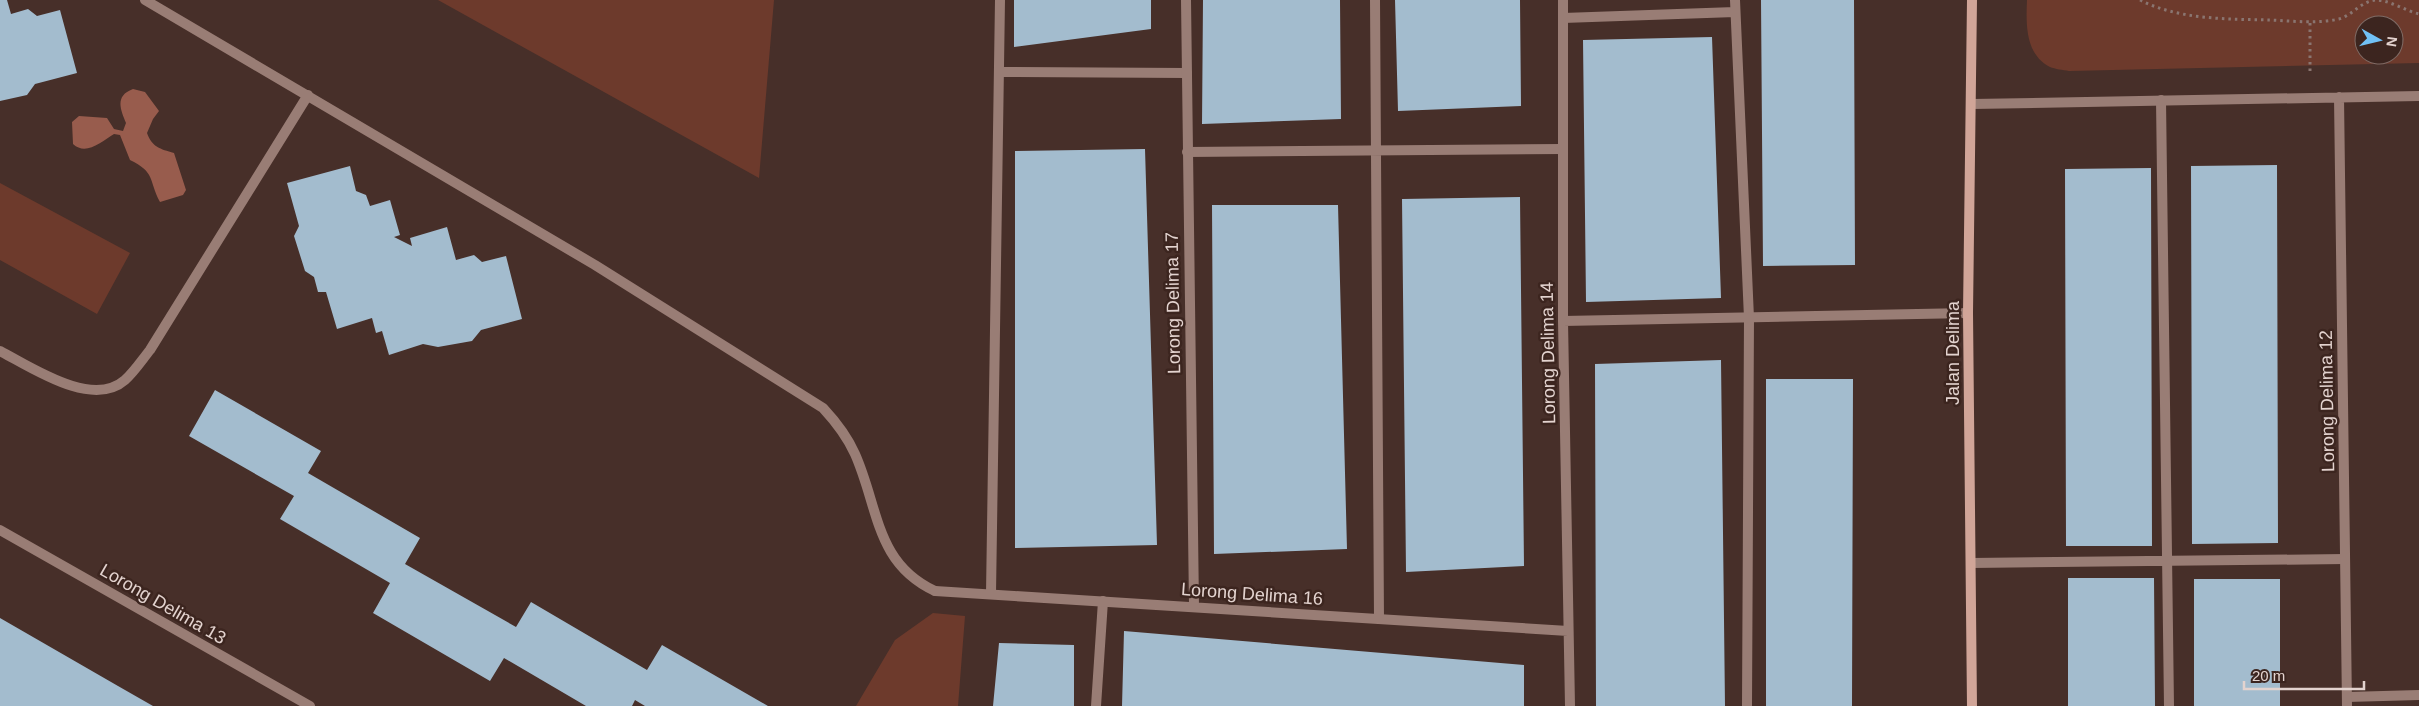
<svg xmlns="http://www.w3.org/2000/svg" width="2419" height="706" viewBox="0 0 2419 706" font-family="Helvetica,sans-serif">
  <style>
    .green { fill: #6d3a2c; fill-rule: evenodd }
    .water { fill: #985c4d }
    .building { fill: #a3bcce }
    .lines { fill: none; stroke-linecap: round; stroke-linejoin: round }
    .path { stroke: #8a7570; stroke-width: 3; stroke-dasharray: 2.5 4; stroke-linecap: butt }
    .lane { stroke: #997d75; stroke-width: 10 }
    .street { stroke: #997d75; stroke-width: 10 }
    .secondary { stroke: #d1a598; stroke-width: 10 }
    .labels { text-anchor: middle; stroke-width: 5; stroke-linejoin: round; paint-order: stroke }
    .street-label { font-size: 18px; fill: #e3d3cf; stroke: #3c251f }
  </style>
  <rect width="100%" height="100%" fill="#472f29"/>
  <path class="green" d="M438,0h336l-15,178z
    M2027,0h392v63l-350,8c-6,-1 -14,-2 -19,-4 -25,-13 -24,-43 -23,-67zM2364,25h30v30h-30z
    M0,183l130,70 -33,61 -97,-54z
    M933,613l32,3 -7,90h-102l39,-66z"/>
  <path class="water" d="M133,89l12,3 14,19 -6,8 -6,14c5,14 13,16 27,20l12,37 -3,5 -23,7c-12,-23 -4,-29 -30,-42l-10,-25 -6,-1c-13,8 -28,22 -41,10l-1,-22 7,-6 28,2 7,11 9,2 3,-8c-5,-13 -12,-27 7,-34z"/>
  <path class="building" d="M0,0h7l4,14 17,-5 9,7 23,-6 17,63 -42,11 -8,11 -27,6z
    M1014,0h137v29l-137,18z
    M1203,0h137l1,119 -139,5z
    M1395,0h125l1,106 -123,5z
    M1761,0h93l1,265 -92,1z
    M1712,37l9,261 -135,4 -3,-262z
    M1145,149l12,396 -142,3v-397z
    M2277,165l1,378 -86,1 -1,-378z
    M350,166l6,25 10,4 4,11 20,-6 10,35 -6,2 18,9 -2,-8 37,-11 9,33 18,-5 8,7 24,-6 16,63 -41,11 -9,11 -34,6 -15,-3 -34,11 -7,-24 -6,2 -4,-15 -35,11 -11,-37h-8l-4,-15 -9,-6 -11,-35 5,-10 -12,-43z
    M2151,168l1,378h-86l-1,-377z
    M1520,197l4,369 -118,6 -4,-373z
    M1212,205h126l9,344 -133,5z
    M1721,360l4,346h-129l-1,-342z
    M1766,379h87l-1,327h-86z
    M215,390l106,61 -13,22 112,65 -15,26 111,63 15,-25 116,68 15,-25 106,61h-123l-10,-6 -3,6h-46l-82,-48 -14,23 -117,-68 17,-30 -110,-64 14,-23 -105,-60z
    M2068,578h86l1,128h-87z
    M2194,579h86v127h-86z
    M0,618l118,68 35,20h-153z
    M1124,631l400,34v41h-402z
    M999,643l75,2v61h-81z"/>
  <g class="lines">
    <path class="path" d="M2140,0c39,20 88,19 130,20 23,1 47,4 69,-1 14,-4 22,-18 37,-19 13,0 30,11 43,14
      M2310,71v-49"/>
    <path class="lane" d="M145,0l450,265 228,143c13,14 24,28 32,46 24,54 20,109 80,137
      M1375,0l4,619
      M1735,0l14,318 -2,388
      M1563,18l172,-6
      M999,72l188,1
      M2161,100l8,606
      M1187,152l376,-3
      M0,351c31,16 92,58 125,29 9,-8 17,-20 25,-30l158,-255
      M1971,563l374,-4
      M991,594l9,-594
      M2347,697l72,-2
      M1096,706l7,-105"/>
    <path class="street" d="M1186,0l8,606
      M1563,0v321l7,385
      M2339,97l8,609
      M1972,104l447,-8
      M1563,321l405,-8
      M0,530l310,176
      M935,591l633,40"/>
    <path class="secondary" d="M1972,706l-4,-393 4,-313"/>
  </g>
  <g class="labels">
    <g class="street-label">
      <text transform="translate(1173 303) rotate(-91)" y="6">Lorong Delima 17</text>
      <text transform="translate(1548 353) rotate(-91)" y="6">Lorong Delima 14</text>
      <text transform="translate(1953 353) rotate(-90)" y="6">Jalan Delima</text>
      <text transform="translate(2327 401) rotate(-91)" y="6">Lorong Delima 12</text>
      <text transform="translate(1252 594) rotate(4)" y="6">Lorong Delima 16</text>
      <text transform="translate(163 604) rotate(30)" y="6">Lorong Delima 13</text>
    </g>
  </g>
  <g transform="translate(2379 40) rotate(98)"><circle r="24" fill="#3c251f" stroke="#7f6b65"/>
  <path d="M0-4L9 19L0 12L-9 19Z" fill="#71c1f5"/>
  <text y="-8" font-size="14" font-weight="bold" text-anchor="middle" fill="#e3d3cf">N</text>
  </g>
  <path d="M2244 681v8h120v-8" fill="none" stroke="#e3d3cf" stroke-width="2.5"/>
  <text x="2252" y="681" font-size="15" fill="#e3d3cf" stroke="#3c251f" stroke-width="4" paint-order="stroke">20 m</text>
</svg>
